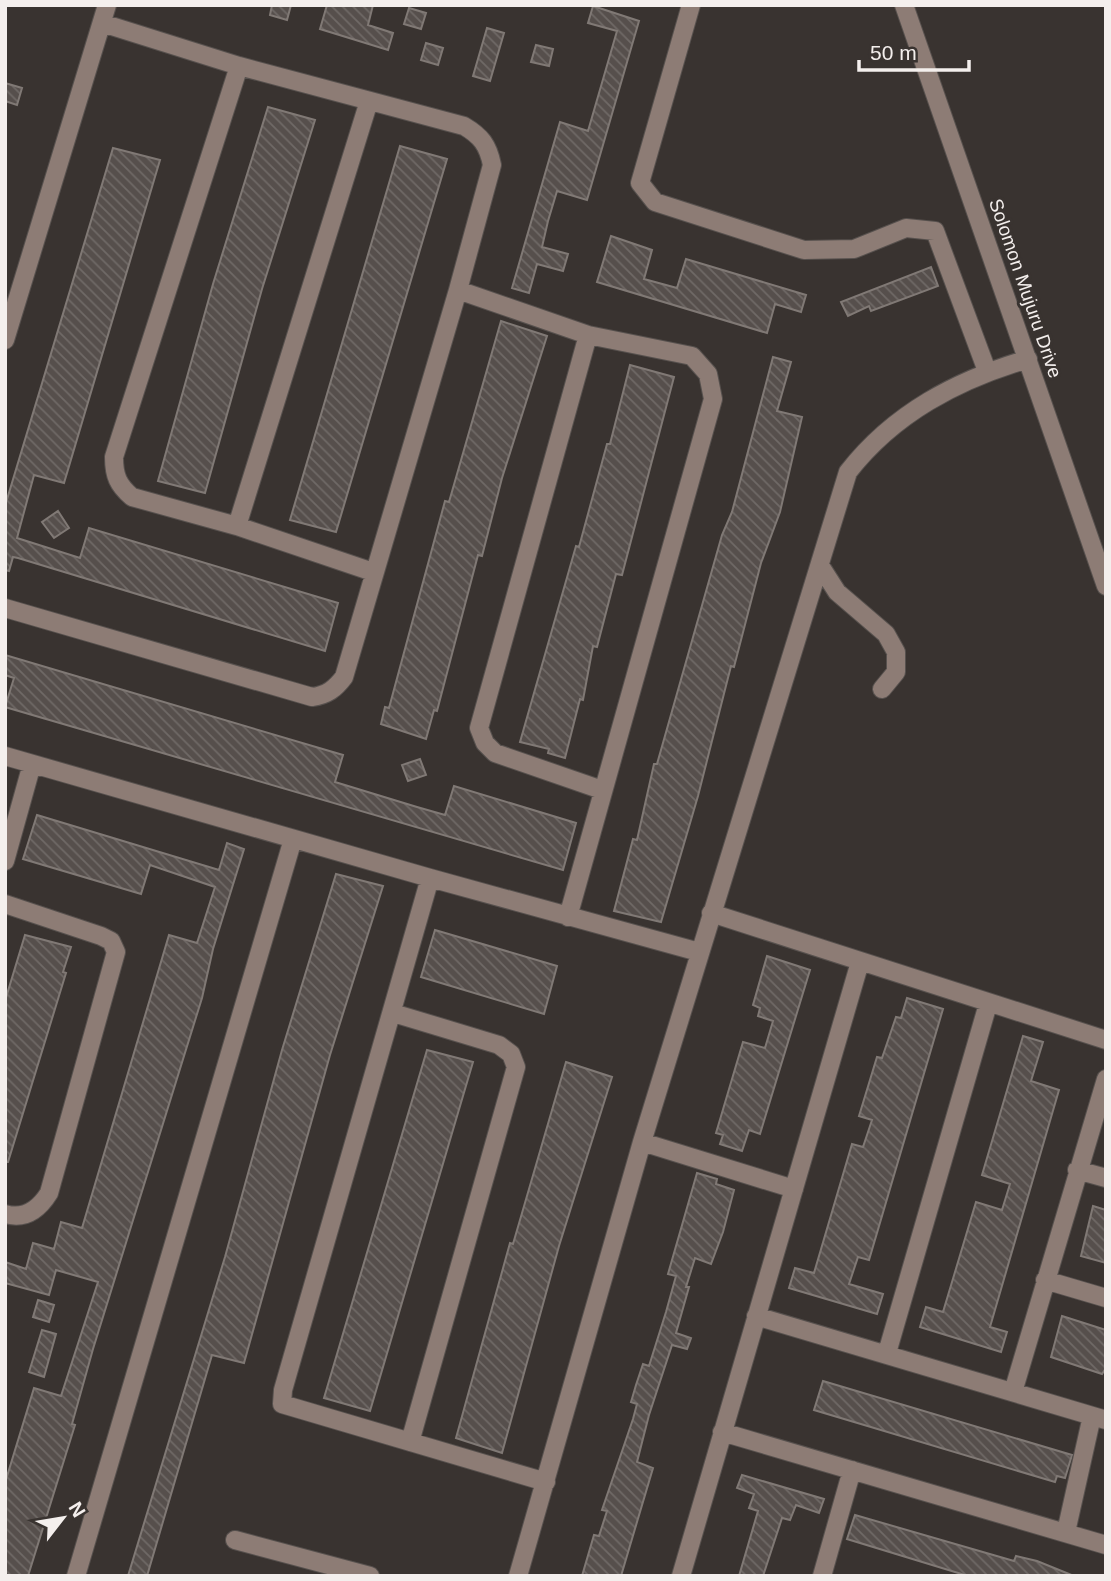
<svg xmlns="http://www.w3.org/2000/svg" width="1111" height="1581" viewBox="0 0 1111 1581" font-family="Helvetica,sans-serif">
  <style>
    .building { fill: url(#building-back-hatch); stroke: #807975; stroke-width: 2 }
    .lines { fill: none; stroke-linecap: round; stroke-linejoin: round }
    .minor-casing { stroke: #57514e; stroke-width: 20 }
    .minor { stroke: #8d7c75; stroke-width: 18 }
    .labels { text-anchor: middle; stroke-width: 6; stroke-linejoin: round; paint-order: stroke }
    .street-label { font-size: 19px; fill: #f4efed; stroke: #393330 }
  </style>
  <defs>
    <pattern id="building-back-hatch" width="6" height="6" patternUnits="userSpaceOnUse" patternTransform="scale(1.75)"><rect width="6" height="6" fill="#564f4c"/><path d="M-1 5l2 2M0 0l6 6M5-1l2 2" fill="none" stroke="#6f6966"/></pattern>
  </defs>
  <rect width="100%" height="100%" fill="#393330"/>
  <path class="building" d="M272,5h19l-4,15 -17,-5z
    M327,5h46l-5,20 25,8 -5,17 -68,-21z
    M593,6l46,15 -52,179 -30,-9 -9,30 -6,26 26,7 -5,17 -26,-7 -8,29 -17,-5 48,-166 28,9 29,-100 -29,-8z
    M409,8l17,5 -5,16 -17,-5z
    M487,28l17,5 -14,48 -17,-5z
    M426,43l17,5 -5,17 -17,-5z
    M536,45l17,4 -4,17 -18,-4z
    M5,83l17,5 -5,17 -12,-4z
    M268,107l47,13 -53,169 -57,204 -47,-12 55,-197z
    M400,146l47,13 -111,373 -46,-12z
    M113,148l47,12 -96,323 -30,-8 -17,63 63,20 9,-30 249,75 -13,48 -307,-93 -5,-1 -4,14 -4,-1v-64z
    M611,236l41,14 -8,29 33,9 9,-29 120,36 -5,17 -26,-8 -8,29 -170,-51z
    M931,267l7,19 -67,25 -2,-5 -21,10 -7,-14z
    M501,321l46,15 -45,142 -20,78 -4,-1 -41,156 -3,-1 -8,29 -45,-15 4,-17 4,1 56,-207 4,1z
    M773,357l18,5 -14,49 25,6 -22,95 -19,51 -27,104 -3,-1 -33,130 -37,126 -47,-11 19,-72 4,1 17,-76h3l65,-229 10,-23z
    M630,365l44,12 -52,198 -6,-1 -19,73 -4,-1 -10,54 -3,-1 -15,59 -17,-5 1,-4 -29,-7 56,-196 3,1 28,-103h3z
    M58,511l11,17 -15,10 -12,-16z
    M5,655l338,100 -8,27 82,25 28,8 9,-29 122,37 -13,47 -558,-163 9,-29 -9,-3z
    M420,759l6,16 -18,6 -6,-16z
    M37,815l182,55 8,-27 17,6 -31,100 -11,49 -109,351 -21,75 3,1 -47,151h-23v-93l29,-95 27,8 37,-114 -42,-12 -7,25 -44,-12v-21l21,7 7,-26 21,6 7,-27 21,6 87,-293 28,8 18,-56 -65,-22 -9,29 -118,-35z
    M336,874l47,12 -53,169 -86,308 -32,-8 -65,221h-19l97,-319 57,-207z
    M435,930l122,36 -13,48 -123,-37z
    M25,935l46,12 -8,25 3,1 -58,189h-3v-161z
    M767,956l43,14 -50,164 -11,-4 -7,21 -22,-7 3,-9 -7,-2 27,-91 22,6 8,-27 -15,-5 2,-8 -7,-3z
    M907,998l36,11 -74,251 -11,-3 -9,27 34,10 -6,20 -88,-26 6,-20 19,5 38,-129 11,3 9,-27 -13,-4 18,-59 5,1 14,-41 5,1z
    M1023,1036l20,6 -12,39 28,9 -69,237 17,5 -6,20 -81,-25 6,-20 17,5 33,-110 26,8 8,-26 -28,-9z
    M427,1050l46,12 -103,349 -46,-13z
    M566,1062l46,15 -53,169 -57,207 -46,-15 54,-195 3,1z
    M697,1173l20,6 -1,5 18,6 -11,42 -12,32 -16,-6 -9,29h3l-13,46 15,5 -4,11 -15,-4 -23,70 -12,47 16,6 -32,108h-39l12,-41 5,1 8,-25 -5,-1 31,-91 4,-15 -6,-2 5,-17 7,-21 6,2 17,-54 10,-36 -8,-2z
    M1093,1206l13,4v53l-25,-7z
    M38,1300l16,5 -5,17 -16,-5z
    M1062,1316l44,14v38l-4,6 -51,-17z
    M42,1330l14,4 -12,43 -15,-5z
    M823,1381l249,74 -7,23 -8,-2 -2,6 -241,-72z
    M742,1475l82,24 -5,14 -23,-8 -6,15 -8,-2 -19,58h-24l19,-65 -9,-3 5,-14 -17,-6z
    M855,1515l159,46 2,-5 21,5 37,15h-106l-121,-37z"/>
  <g class="lines">
    <g class="minor-casing">
      <path id="minor" d="M691,5l-51,178 15,19 149,48 50,-1 52,-21 29,3 52,140
        M904,5l202,581
        M369,101l-132,425 136,46
        M458,290l130,45 104,21 16,18 5,25 -145,518
        M588,335l-109,393 6,15 10,10 107,37
        M5,340l102,-335
        M237,526l-105,-29c-14,-12 -18,-21 -18,-40l125,-391
        M821,567l16,25 49,42 10,18v20l-14,17
        M5,608l307,89c15,-2 23,-8 32,-20l114,-387 34,-125c-4,-20 -11,-29 -28,-39l-225,-60 -137,-43
        M5,756l425,122 269,74
        M5,861l27,-97
        M430,878l-147,512 -1,14 264,78
        M5,904l96,32 10,5 5,11 -67,241c-10,16 -24,27 -44,21
        M711,913l395,127
        M393,1013l106,32 12,9 5,13 -106,375
        M642,1142l152,47
        M1077,1170l29,8
        M1045,1280l61,18
        M756,1316l350,104
        M887,1353l101,-349
        M1013,1392l93,-313
        M722,1432l384,113
        M1066,1532l26,-116
        M235,1540l135,36
        M76,1576l217,-737
        M518,1576l124,-434 206,-670c46,-59 109,-92 180,-113
        M681,1576l179,-614
        M822,1576l30,-106"/>
    </g>
    <use href="#minor" class="minor"/>
  </g>
  <g class="labels">
    <g class="street-label">
      <text transform="translate(1026 288) rotate(71)" y="7">Solomon Mujuru Drive</text>
    </g>
  </g>
  <rect width="1111" height="1581" fill="none" stroke="#f4efed" stroke-width="14"/>
  <g transform="translate(63 1518) rotate(59)" stroke="#393330" stroke-width="5" paint-order="stroke">
  <path d="M0-5L12 26L0 18L-12 26Z" fill="#f4efed"/>
  <text y="-10" font-size="19" font-weight="bold" text-anchor="middle" fill="#f4efed">N</text>
  </g>
  <path d="M859 60v10h110v-10" fill="none" stroke="#f4efed" stroke-width="3.5"/>
  <text x="870" y="60" font-size="21" fill="#f4efed" stroke="#393330" stroke-width="5" paint-order="stroke">50 m</text>
</svg>
